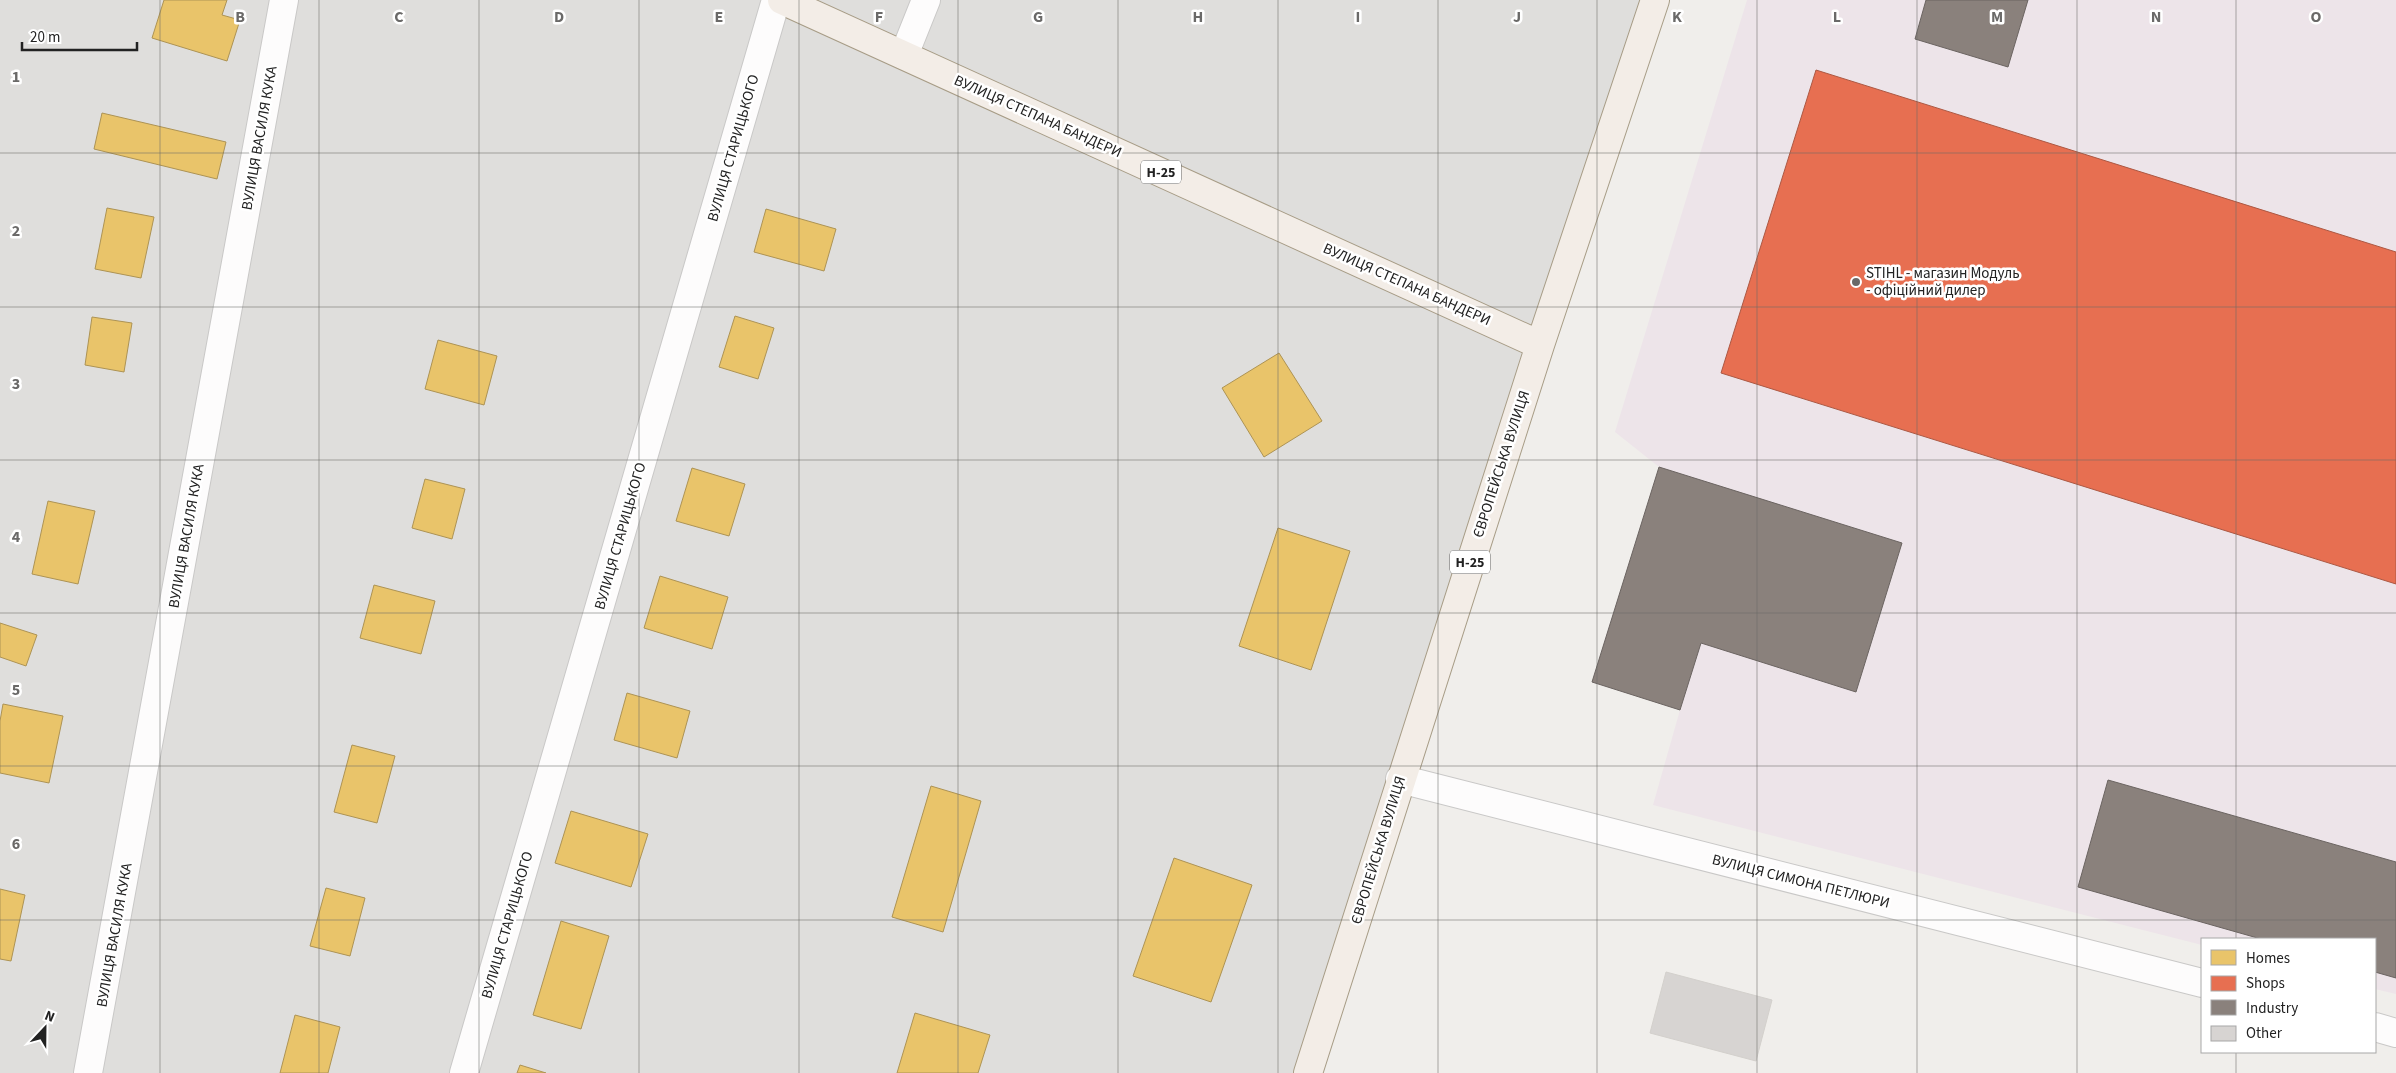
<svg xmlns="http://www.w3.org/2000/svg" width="2396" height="1073" viewBox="0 0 2396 1073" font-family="'Source Sans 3',sans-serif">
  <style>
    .residential { fill: #dfdedc }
    .industrial { fill: #ede4e9 }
    .homes { fill: #e9c46a; stroke: #ad9354 }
    .shops { fill: #e76f51; stroke: #ac5843 }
    .industry { fill: #8a817c; stroke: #6b6461 }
    .building { fill: #d7d4d2; stroke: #d3d0cc }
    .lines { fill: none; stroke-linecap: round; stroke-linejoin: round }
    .minor-casing { stroke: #c9c8c7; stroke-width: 30 }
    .major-casing { stroke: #a79c86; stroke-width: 30 }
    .minor { stroke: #fdfcfc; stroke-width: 28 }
    .major { stroke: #f3ede7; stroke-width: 28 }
    .grid { fill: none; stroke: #6a6968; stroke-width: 1; stroke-opacity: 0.55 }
    .poi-dot { fill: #6a6968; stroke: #fff; stroke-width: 2 }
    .labels { text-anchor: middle; stroke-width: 5; stroke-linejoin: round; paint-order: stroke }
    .shield { fill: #fff; stroke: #646464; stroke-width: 1 }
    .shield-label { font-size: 14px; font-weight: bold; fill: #222 }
    .street-label { font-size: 15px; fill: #222; stroke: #fff }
    .poi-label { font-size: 15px; fill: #222; stroke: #fff; text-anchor: start }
    .grid-label { font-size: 16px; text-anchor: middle; font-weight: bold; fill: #6a6968; stroke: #fff; stroke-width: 5; stroke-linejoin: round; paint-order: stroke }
  </style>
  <rect width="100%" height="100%" fill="#f0eeeb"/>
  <path class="residential" d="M0,0h1655l-347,1073h-1308z"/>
  <path class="industrial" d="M1747,0h649v994l-21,-5v-50h-173v6l-549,-140 27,-95 -88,-28 67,-215 -44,-35z"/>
  <path class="homes" d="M164,0h63l-5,15 18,5 -13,41 -75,-23z
    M102,113l124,29 -9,37 -123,-30z
    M107,208l47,9 -13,61 -46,-9z
    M766,209l70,20 -12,42 -70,-19z
    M735,316l39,12 -16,51 -39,-12z
    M92,317l40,6 -8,49 -39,-7z
    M438,340l59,16 -13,49 -59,-16z
    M1279,353l43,68 -58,36 -42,-69z
    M692,468l53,16 -16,52 -53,-15z
    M425,479l40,10 -13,50 -40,-11z
    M48,501l47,10 -17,73 -46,-10z
    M1278,528l72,23 -39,119 -72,-24z
    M660,576l68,21 -16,52 -68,-21z
    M374,585l61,16 -14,53 -61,-16z
    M0,623l37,12 -11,31 -26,-9z
    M627,693l63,18 -13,47 -63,-18z
    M3,704l60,12 -14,67 -49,-10v-52z
    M352,745l43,11 -18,67 -43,-11z
    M931,786l50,15 -38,131 -51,-15z
    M571,811l77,23 -17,53 -76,-24z
    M1174,858l78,27 -41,117 -78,-26z
    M326,888l39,10 -15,58 -40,-10z
    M0,889l25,6 -14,66 -11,-2z
    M561,921l48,15 -28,93 -48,-14z
    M915,1013l75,22 -12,38h-81z
    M295,1015l45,12 -12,46h-48z
    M520,1065l26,8h-29z"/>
  <path class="shops" d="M1816,70l580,182v332l-675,-211z"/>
  <path class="industry" d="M1926,0h102l-20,67 -93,-28z
    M1659,467l243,76 -46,149 -155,-49 -21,67 -88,-28z
    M2108,780l288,82v116l-21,-6v-33h-114l-183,-52z"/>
  <path class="building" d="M1666,972l106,28 -16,61 -106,-28z"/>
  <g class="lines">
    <g class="minor-casing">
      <path id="minor" d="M904,55l22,-55
        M1400,779l802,204
        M2375,1027l21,6
        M88,1073l196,-1073
        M464,1073l312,-1073"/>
    </g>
    <g class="major-casing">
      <path id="major" d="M782,0l758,345
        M1308,1073l232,-728 115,-345"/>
    </g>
    <use href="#minor" class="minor"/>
    <use href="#major" class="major"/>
  </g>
  <path class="grid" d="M160,0v1073M319,0v1073M479,0v1073M639,0v1073M799,0v1073M958,0v1073M1118,0v1073M1278,0v1073M1438,0v1073M1597,0v1073M1757,0v1073M1917,0v1073M2077,0v1073M2236,0v939M0,153h2396M0,307h2396M0,460h2396M0,613h2396M0,766h2396M0,920h2396M2236,1052v21"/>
  <circle class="poi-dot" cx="1856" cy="282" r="5"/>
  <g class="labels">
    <g class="shield">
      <rect x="1141" y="160.5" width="40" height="23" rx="4"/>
      <rect x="1450" y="550.5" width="40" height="23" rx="4"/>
    </g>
    <g class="shield-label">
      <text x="1161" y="177">Н-25</text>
      <text x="1470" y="567">Н-25</text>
    </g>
    <g class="street-label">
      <text transform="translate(1038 116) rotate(24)" y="5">ВУЛИЦЯ СТЕПАНА БАНДЕРИ</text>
      <text transform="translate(259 138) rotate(-80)" y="5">ВУЛИЦЯ ВАСИЛЯ КУКА</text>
      <text transform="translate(733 148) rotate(-74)" y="5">ВУЛИЦЯ СТАРИЦЬКОГО</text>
      <text transform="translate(1407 284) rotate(24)" y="5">ВУЛИЦЯ СТЕПАНА БАНДЕРИ</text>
      <text transform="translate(1501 464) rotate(-72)" y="5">ЄВРОПЕЙСЬКА ВУЛИЦЯ</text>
      <text transform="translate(186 536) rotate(-80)" y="5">ВУЛИЦЯ ВАСИЛЯ КУКА</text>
      <text transform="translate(620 536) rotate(-74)" y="5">ВУЛИЦЯ СТАРИЦЬКОГО</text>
      <text transform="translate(1378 850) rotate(-73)" y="5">ЄВРОПЕЙСЬКА ВУЛИЦЯ</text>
      <text transform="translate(1801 881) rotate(14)" y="5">ВУЛИЦЯ СИМОНА ПЕТЛЮРИ</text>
      <text transform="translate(507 925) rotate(-74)" y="5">ВУЛИЦЯ СТАРИЦЬКОГО</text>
      <text transform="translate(114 935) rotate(-80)" y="5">ВУЛИЦЯ ВАСИЛЯ КУКА</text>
    </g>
    <g class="poi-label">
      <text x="1866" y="278">STIHL - магазин Модуль<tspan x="1866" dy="17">- офіційний дилер</tspan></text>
    </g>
  </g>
  <g class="grid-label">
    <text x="240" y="22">B</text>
    <text x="399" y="22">C</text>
    <text x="559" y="22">D</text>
    <text x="719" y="22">E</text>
    <text x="879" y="22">F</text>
    <text x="1038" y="22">G</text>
    <text x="1198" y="22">H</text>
    <text x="1358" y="22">I</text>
    <text x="1517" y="22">J</text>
    <text x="1677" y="22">K</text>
    <text x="1837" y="22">L</text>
    <text x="1997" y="22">M</text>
    <text x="2156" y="22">N</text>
    <text x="2316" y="22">O</text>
    <text x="16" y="82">1</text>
    <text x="16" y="236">2</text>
    <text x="16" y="389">3</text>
    <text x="16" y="542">4</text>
    <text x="16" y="695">5</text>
    <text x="16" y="849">6</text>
  </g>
  <rect x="2201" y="938" width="175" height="115" fill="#ffffff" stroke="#a7a7a7"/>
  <rect x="2211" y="950" width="25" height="15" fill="#e9c46a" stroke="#a7a7a7"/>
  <text x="2246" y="963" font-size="15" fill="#222222">Homes</text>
  <rect x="2211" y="976" width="25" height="15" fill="#e76f51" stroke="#a7a7a7"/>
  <text x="2246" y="988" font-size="15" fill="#222222">Shops</text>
  <rect x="2211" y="1000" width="25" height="15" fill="#8a817c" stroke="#a7a7a7"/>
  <text x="2246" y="1013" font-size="15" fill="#222222">Industry</text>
  <rect x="2211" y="1026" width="25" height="15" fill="#d7d4d2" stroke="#a7a7a7"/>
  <text x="2246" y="1038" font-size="15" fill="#222222">Other</text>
  <g transform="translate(45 1028) rotate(22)" stroke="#ffffff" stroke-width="4" paint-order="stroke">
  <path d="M0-4L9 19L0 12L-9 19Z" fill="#222222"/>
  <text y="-8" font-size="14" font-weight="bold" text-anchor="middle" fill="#222222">N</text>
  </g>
  <path d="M22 42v8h115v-8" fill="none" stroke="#222222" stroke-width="2.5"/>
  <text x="30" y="42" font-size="15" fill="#222222" stroke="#ffffff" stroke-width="4" paint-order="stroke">20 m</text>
</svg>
